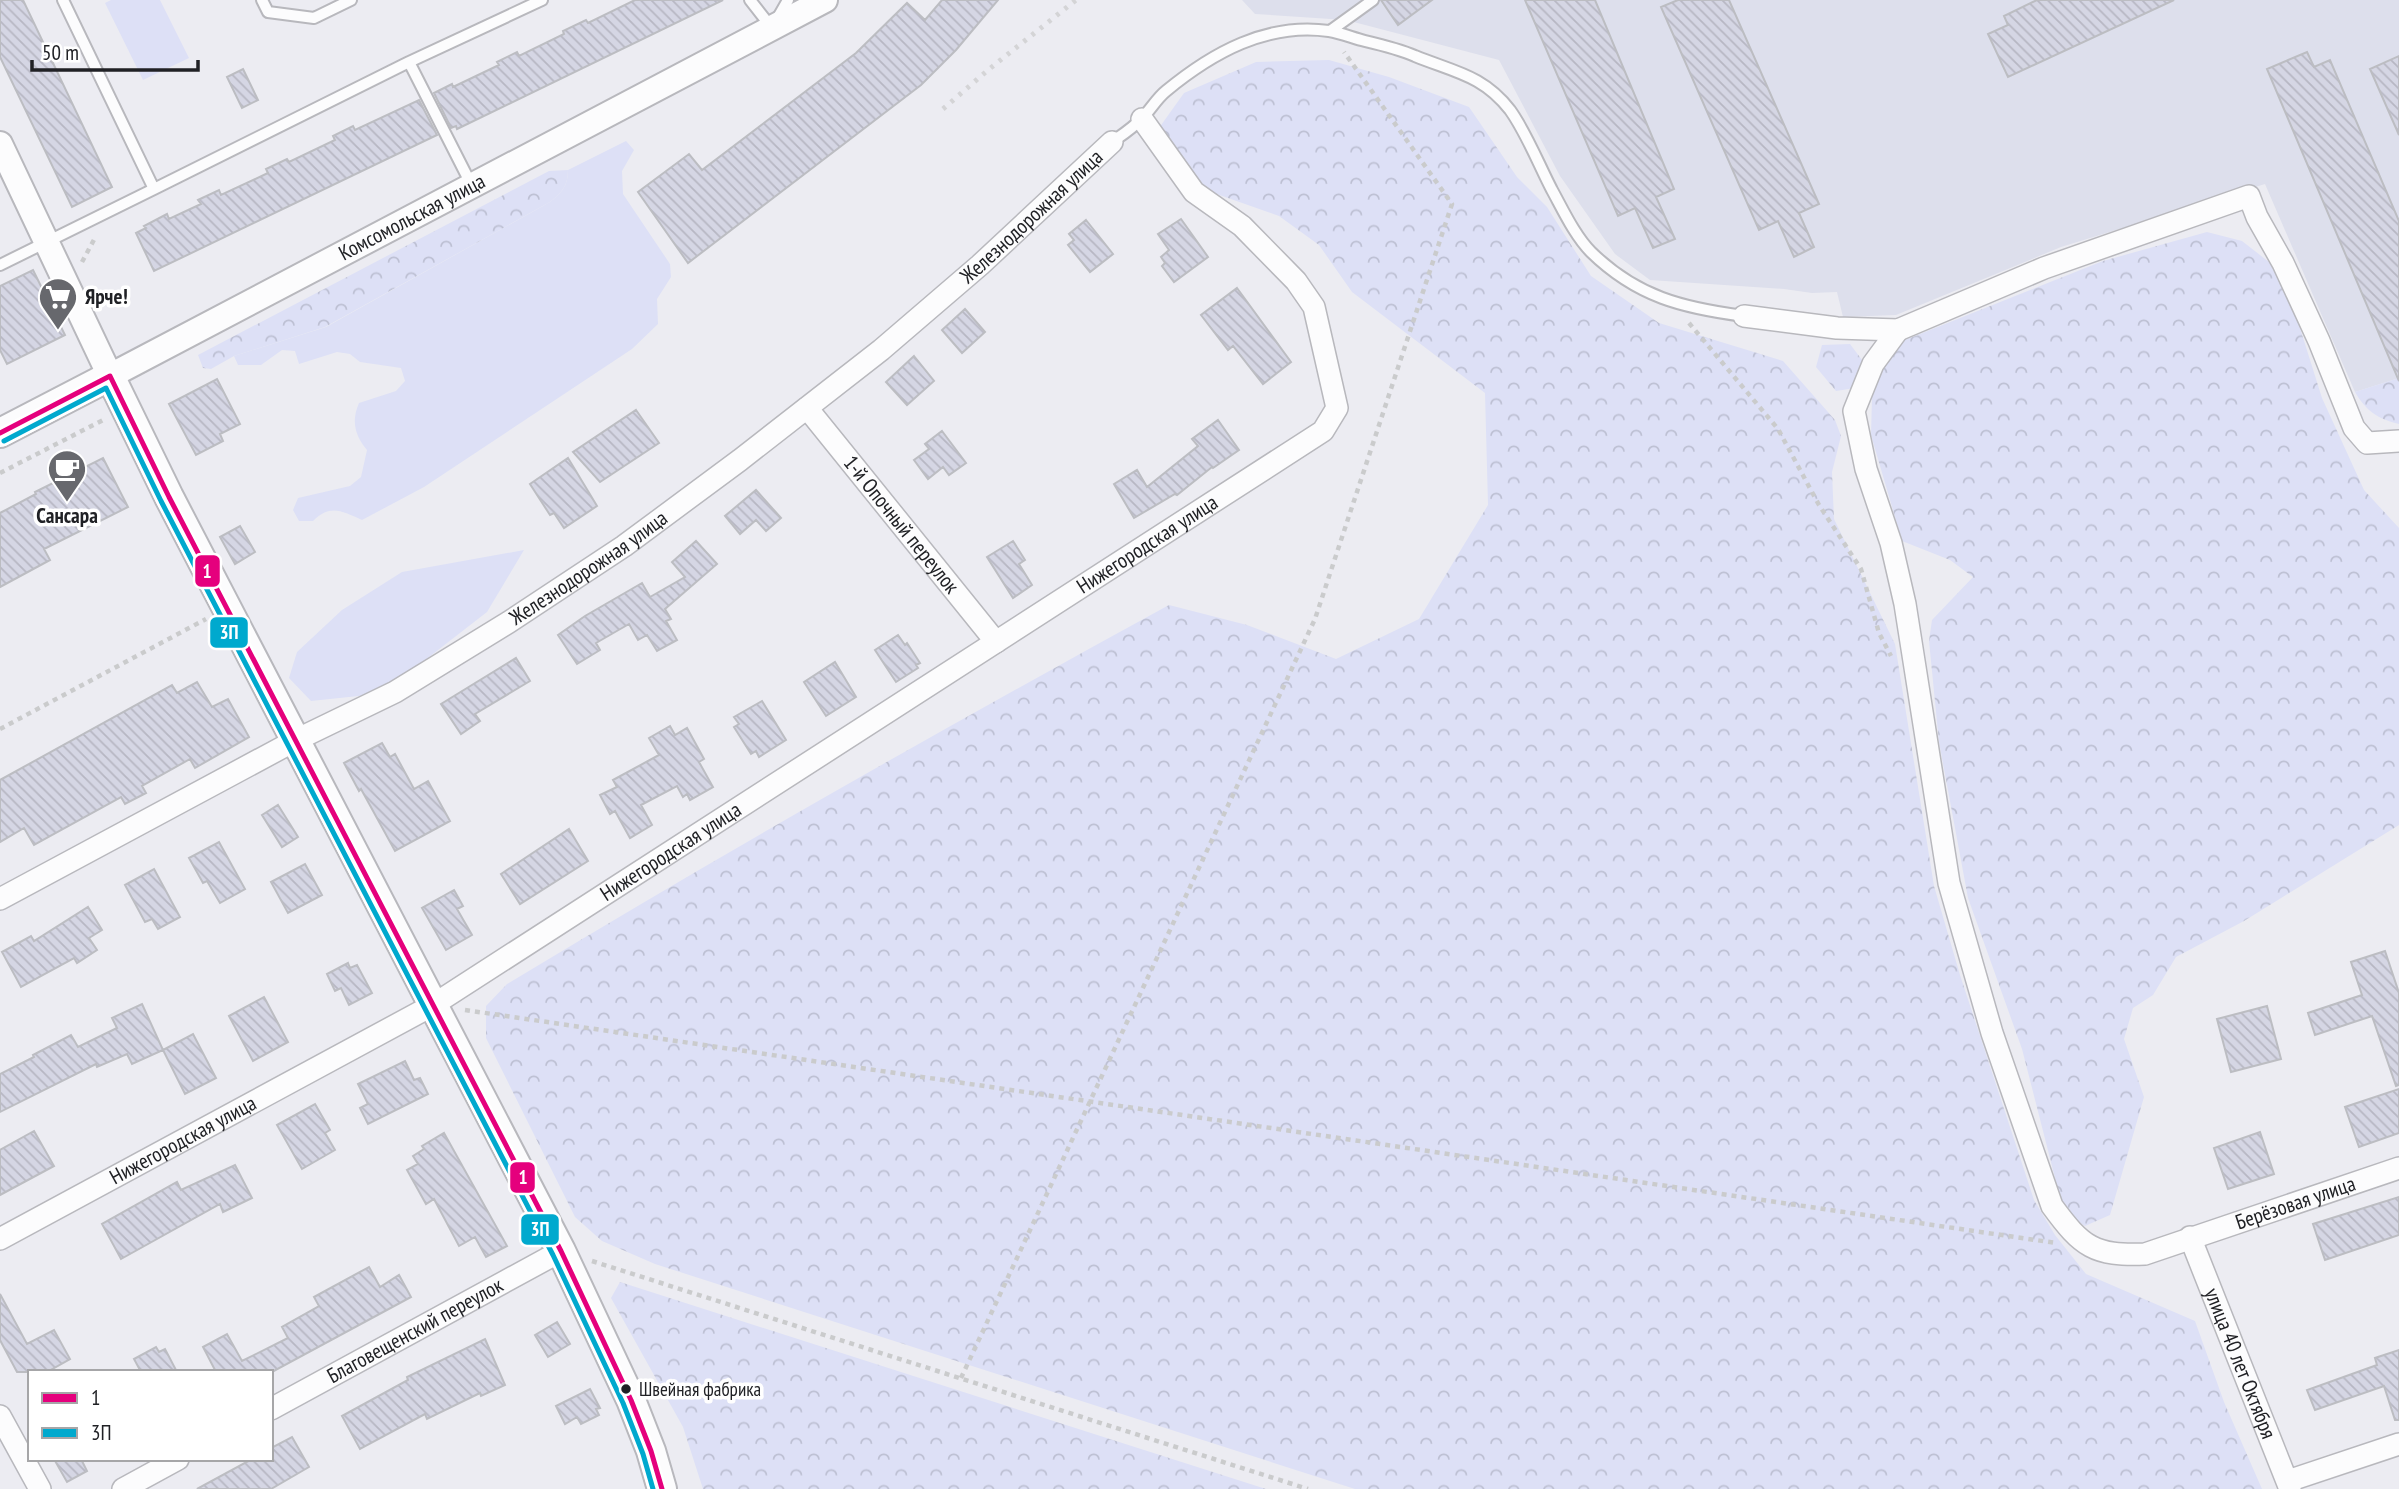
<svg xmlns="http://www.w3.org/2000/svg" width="2399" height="1489" viewBox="0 0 2399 1489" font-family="'PT Sans Narrow',sans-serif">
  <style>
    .built { fill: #dddfec }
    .green { fill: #dde0f6 }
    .forest { fill: url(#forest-crowns) }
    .building { fill: url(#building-back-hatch); stroke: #bcbdc2; stroke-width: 2 }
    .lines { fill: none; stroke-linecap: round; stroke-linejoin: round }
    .service-casing { stroke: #b8b8bd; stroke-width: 14 }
    .minor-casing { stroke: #b8b8bd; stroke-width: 24 }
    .tertiary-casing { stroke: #b8b8bd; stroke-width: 28 }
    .secondary-casing { stroke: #b8b8bd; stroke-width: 32 }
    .path { stroke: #cacbcc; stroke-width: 4.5; stroke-dasharray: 5 5; stroke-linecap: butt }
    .service { stroke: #fcfcfd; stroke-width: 10 }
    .minor { stroke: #fcfcfd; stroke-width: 21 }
    .tertiary { stroke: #fcfcfd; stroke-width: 24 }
    .secondary { stroke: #fcfcfd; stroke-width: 28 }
    .rail { stroke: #d4d4d6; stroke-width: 5; stroke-dasharray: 3.5 7; stroke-linecap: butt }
    .bus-1-casing { stroke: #fff; stroke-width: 10 }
    .bus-2-casing { stroke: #fff; stroke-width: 10 }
    .bus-1 { stroke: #e5007d; stroke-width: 5 }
    .bus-2 { stroke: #00a9ce; stroke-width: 5 }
    .bus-dot { fill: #202125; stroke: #fff; stroke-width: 2.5 }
    .labels { text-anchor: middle; stroke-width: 7; stroke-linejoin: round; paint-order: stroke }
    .bus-label { font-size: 19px; fill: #202125; stroke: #fff; text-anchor: start }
    .street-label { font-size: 21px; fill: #202125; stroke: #fff }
    .poi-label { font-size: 21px; font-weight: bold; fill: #202125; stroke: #fff; text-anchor: start }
    .line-badge { stroke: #fff; stroke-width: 2.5 }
    .badge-label { font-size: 19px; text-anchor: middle; font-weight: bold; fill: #fff }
  </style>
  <defs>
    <pattern id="forest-crowns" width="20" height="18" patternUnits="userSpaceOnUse" patternTransform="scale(1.75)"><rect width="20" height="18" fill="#dde0f6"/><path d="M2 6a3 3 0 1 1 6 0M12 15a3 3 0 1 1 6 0" fill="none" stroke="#bdc0d3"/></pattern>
    <pattern id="building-back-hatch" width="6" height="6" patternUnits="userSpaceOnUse" patternTransform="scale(1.75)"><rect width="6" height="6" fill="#d5d6e4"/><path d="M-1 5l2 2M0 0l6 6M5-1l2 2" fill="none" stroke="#b7b7c3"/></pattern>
  </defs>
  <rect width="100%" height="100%" fill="#ececf2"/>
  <path class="built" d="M1242,0h1157v378l-44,14 -90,-208 -204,63 -165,68 -53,2 -6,-25 -25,1 -28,-4 -134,-9 -35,-26 -55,-78 -61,-116 -153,-40 -91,-6z"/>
  <path class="green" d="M111,0h49l29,58 -46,22 -38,-77z
    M626,141l8,9 -12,21 1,23 47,70 1,13 -14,22 1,25 -26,25 -208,138 -62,33c-21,-9 -31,-16 -49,1h-14l-6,-11 5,-12 52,-12 11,-9 6,-27c-12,-14 -16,-29 -8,-47l37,-12 9,-10 -4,-13 -41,-6 -10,-8 -13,-2 -38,12 -4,-13 -13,-1 -21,15h-23l-4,-9 92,-29 224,-125c12,-10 18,-16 18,-32z
    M524,550l-37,62 -67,52 -52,31 -57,6 -22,-23 8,-26 45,-42 60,-38z"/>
  <path class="forest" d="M1329,60l60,17 80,30 48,70 30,30 44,69 68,47 124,38 52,59 6,16 -9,36 2,47 61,125 39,242 26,89 74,225 21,35 31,39 109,47 29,81 38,87h-907l-700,-225 -53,-23 -27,-24 -89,-179v-32l21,-22c218,-132 439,-257 662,-379l78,20 89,34 83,-40 69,-114 -3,-112 -133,-101 -33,-47 -40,-29 -68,-24 -29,-26 -23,-38 25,-35 72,-31z
    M568,170c0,16 -6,22 -18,32l-225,125 -91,29 -23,13 -8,-1 -5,-13 351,-184z
    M2207,232l35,9 27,21 25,47 28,89 42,92 35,38v297l-155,96 -68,36 -23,38 -20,13 -9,31 20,58 -34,118 -25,11 -21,-13 -42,-164 -54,-151 -29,-156 -10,-101 3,-21 41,-43 -23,-17 -48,-19 -31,-106 1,-38 10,-33 23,-24 198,-79z
    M1850,344l12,16 -7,28 -19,3 -20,-24 6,-22z
    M2399,378v46c-21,-5 -33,-13 -44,-32z
    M620,1282l646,207h-563l-20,-62 -72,-129z"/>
  <path class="building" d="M0,0h23l89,187 -40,20 -72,-150z
    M635,0h88l-266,129 -1,-3 -5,2 -17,-35 18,-9 1,3 46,-22 -2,-3 20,-10 2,4 45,-22 -1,-3 23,-11 2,3z
    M942,0h56l-42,50 -35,35 -233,178 -50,-71 51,-38 13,16 154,-117 51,-50 18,17z
    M1381,0h51l-34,25z
    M1525,0h70l79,189 -18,8 19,42 -22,9 -18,-40 -17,8z
    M1678,0h51l90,204 -20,9 15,34 -20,10 -16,-36 -19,9 -98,-223z
    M2037,0h137l-166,77 -20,-43 20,-9 -4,-9z
    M2307,52l7,15 16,-7 69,161v160l-132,-312z
    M2399,56v79l-29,-66z
    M243,69l15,31 -16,8 -15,-31z
    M419,100l18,35 -283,136 -18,-38 10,-5 -2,-2 23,-12 2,5 32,-15 -3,-4 21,-10 2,5 47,-22 -2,-4 21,-10 2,3 46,-22 -2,-4 20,-10 2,4z
    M1181,219l27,38 -34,25 -12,-16 3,-3 -4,-6 8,-7 -11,-16z
    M1086,220l27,34 -23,18 -22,-27 6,-5 -5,-6z
    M33,270l32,65 -58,29 -7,-14v-64z
    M1237,288l54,74 -28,22 -30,-38 -5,4 -27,-35z
    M965,309l20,23 -23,21 -20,-23z
    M914,356l20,25 -27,24 -21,-23z
    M217,379l23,45 -20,10 3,7 -27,14 -27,-51z
    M636,410l23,33 -59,39 -27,-30z
    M1218,420l21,30 -26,18 -1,-1 -35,28 -2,-1 -41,24 -20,-34 23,-14 10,17 51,-41 -6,-7z
    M942,431l24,32 -17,12 -6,-8 -15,12 -14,-19 15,-11 -4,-5z
    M103,458l25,49 -84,42 6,11 -50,27v-74l36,-19 -1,-2z
    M568,458l29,48 -33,22 -10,-15 -4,2 -20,-31z
    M756,490l25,28 -15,13 -10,-11 -16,14 -15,-18z
    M240,526l15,26 -20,12 -15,-27z
    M696,541l21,23 -52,45 6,10 -5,2 11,19 -20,11 -10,-16 -9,5 -9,-16 -33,19 4,7 -23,14 -19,-29 27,-19 57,-33 8,14 35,-20 -13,-15z
    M1013,541l12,19 -6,4 13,21 -19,13 -26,-41z
    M898,635l7,10 2,-2 13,20 -4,2 2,3 -22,14 -21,-32z
    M516,658l14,23 -55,33 5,7 -19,13 -20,-30z
    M835,662l21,35 -30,19 -22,-34z
    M197,682l15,25 16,-8 21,38 -54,31 -5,-9 -48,27 4,7 -21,11 -4,-7 -87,48 -10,-17 -24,14v-62l172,-95 5,8z
    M762,701l24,39 -27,17 -3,-6 -5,3 -17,-27 5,-3 -5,-7z
    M670,726l5,9 12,-7 17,31 -5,3 14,25 -23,13 -3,-6 -4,3 -6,-11 -36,19 11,20 -22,13 -15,-27 -5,3 -10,-19 17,-8 -4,-7 46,-25 -10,-17z
    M382,743l8,14 5,-3 19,35 14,-8 22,40 -55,30 -34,-62 -2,2 -15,-28z
    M278,805l20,32 -16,10 -20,-32z
    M569,829l19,32 -68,43 -19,-30z
    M219,842l26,47 -25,14 -13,-22 -4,2 -14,-25z
    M305,864l17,31 -34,18 -17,-31z
    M154,869l26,48 -22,12 -6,-10 -7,3 -20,-37z
    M454,890l9,16 -6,3 15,26 -26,15 -24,-42z
    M88,907l14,23 -13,8 8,12 -20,13 -3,-5 -53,29 -19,-35 29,-16 3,5z
    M2385,951l14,42v92l-3,1 -24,-70 -57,19 -7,-22 54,-18 -11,-33z
    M348,963l2,5 7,-3 15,28 -23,12 -8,-17 -6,3 -8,-17z
    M264,997l24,45 -35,19 -24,-45z
    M142,1004l21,46 -31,14 -5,-10 -30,13 -1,-3 -96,48v-38l34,-17 -1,-2 38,-20 7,12 39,-19 -5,-10z
    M2267,1006l14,53 -50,13 -14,-53z
    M193,1034l23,44 -31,16 -22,-44z
    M405,1061l9,19 6,-2 8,16 -60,30 -8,-16 8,-4 -10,-20z
    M2399,1089v44l-40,14 -14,-40z
    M315,1104l15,26 -5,3 10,17 -33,19 -25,-44z
    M34,1131l20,35 -54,29v-45z
    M2260,1132l14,42 -46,15 -14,-41z
    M444,1133l63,113 -21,11 -11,-20 -16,9 -25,-47 -8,5 -19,-34 11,-6 -5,-8 11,-7 -2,-3z
    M235,1165l17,33 -29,14 -3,-8 -99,55 -19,-35 75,-42 4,8z
    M2399,1197v38l-74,25 -12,-36z
    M369,1267l11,20 19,-12 12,22 -139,75h-56l-13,-25 24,-13 15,27 46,-23 -6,-11 37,-21 -5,-9z
    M0,1294l27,50 27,-14 16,29 -23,13h-30l-17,-32z
    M557,1322l13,22 -22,13 -13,-22z
    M485,1339l20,46 -24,11 -1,-3 -53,26 -2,-5 -65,35 -18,-33 66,-36 -1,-3z
    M156,1347l3,5 6,-3 12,23h-36l-7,-13z
    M2399,1350v70h-4l-11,-34 -69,24 -8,-20 70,-25 -2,-7z
    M590,1389l10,19 -4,1 3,6 -18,9 -4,-7 -12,7 -9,-18z
    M292,1437l17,30 -38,22h-74l55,-30h19v-11z
    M54,1459h27l6,12 -20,11z"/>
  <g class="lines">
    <g class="service-casing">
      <path id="service" d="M63,0l91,189 255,-127 133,-62
        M262,0l6,12 46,6 37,-18
        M750,0l22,28 16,-28
        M1330,31l43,-31
        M409,62l63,124
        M1112,142c10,-7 21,-14 29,-23 9,-8 15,-20 25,-28 46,-38 101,-69 163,-60 12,2 24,7 36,10 17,4 34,8 50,15 39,16 68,19 95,54 16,22 29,55 42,80 11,20 23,46 39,62 46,45 92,56 153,64
        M0,265l154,-76"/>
    </g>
    <g class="minor-casing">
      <g id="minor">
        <path d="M1744,316l93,12 61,2 146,-62 205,-72 8,21 26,46 36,78 35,87 13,15 32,-2"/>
        <path id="s1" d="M1898,330l-25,34 -19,47 12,58 25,74 14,61 44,279 43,150 60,173c30,41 42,50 93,48l254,-86"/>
        <path id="s2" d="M807,408l189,234"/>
        <path id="s3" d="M0,899l296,-159 99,-48 114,-70 115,-76 116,-86 141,-110 99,-85 132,-123"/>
        <path id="s4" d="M2190,1237l100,252"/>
        <path id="s5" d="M0,1239l433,-234 890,-574 14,-23 -23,-101 -18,-26 -54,-55 -48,-34 -52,-73"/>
        <path id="s6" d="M271,1409l290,-158"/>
        <path d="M0,1416l40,73"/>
        <path d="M2288,1481l111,-37"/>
        <path d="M123,1489l55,-30"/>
      </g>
    </g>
    <g class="tertiary-casing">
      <g id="tertiary">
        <path id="s7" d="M0,144l110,232 715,-376"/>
      </g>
    </g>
    <g class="secondary-casing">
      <path id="secondary" d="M0,433l110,-57 59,121 392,754 70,149 20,51 11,38"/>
    </g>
    <path class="path" d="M82,262l14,-26
      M1689,323l89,106 41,76 42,64 18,64 12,23
      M0,473l105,-54
      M0,729l206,-110
      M465,1010l1591,233
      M592,1261l716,228
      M961,1378l354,-759 137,-415 -108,-152"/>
    <use href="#service" class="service"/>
    <use href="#minor" class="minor"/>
    <use href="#tertiary" class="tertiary"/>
    <use href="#secondary" class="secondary"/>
    <path class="rail" d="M943,109l45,-39 88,-70"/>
    <g class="bus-1-casing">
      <path id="bus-1" d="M0,433l110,-57 59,121 392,754 70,149 20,51 11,38"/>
    </g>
    <g class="bus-2-casing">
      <path id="bus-2" d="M4,441l102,-53 55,113 392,754 70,148 20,51 10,35"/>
    </g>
    <use href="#bus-1" class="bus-1"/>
    <use href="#bus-2" class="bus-2"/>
  </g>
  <defs>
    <g id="supermarket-pin" transform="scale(2.0125)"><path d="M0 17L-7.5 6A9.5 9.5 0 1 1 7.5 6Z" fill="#67686d" stroke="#fff"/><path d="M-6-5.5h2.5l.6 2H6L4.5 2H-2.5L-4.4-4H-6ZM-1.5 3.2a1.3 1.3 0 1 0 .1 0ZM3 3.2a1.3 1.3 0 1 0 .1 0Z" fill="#fff"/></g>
    <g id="cafe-pin" transform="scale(2.0125)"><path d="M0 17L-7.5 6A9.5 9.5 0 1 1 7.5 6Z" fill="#67686d" stroke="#fff"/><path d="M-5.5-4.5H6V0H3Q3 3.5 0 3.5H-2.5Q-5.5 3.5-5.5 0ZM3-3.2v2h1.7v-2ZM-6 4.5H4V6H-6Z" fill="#fff"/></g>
  </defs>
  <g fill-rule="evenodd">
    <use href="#supermarket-pin" x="58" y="297"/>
    <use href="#cafe-pin" x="67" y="469"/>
  </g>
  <circle class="bus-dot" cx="626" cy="1389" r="6"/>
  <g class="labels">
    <g class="bus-label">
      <text x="639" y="1396">Швейная фабрика</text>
    </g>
    <g class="street-label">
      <text dy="7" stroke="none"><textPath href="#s3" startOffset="1242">Железнодорожная улица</textPath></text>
      <text dy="7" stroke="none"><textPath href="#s7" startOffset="598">Комсомольская улица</textPath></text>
      <text dy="7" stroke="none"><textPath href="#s2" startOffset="150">1-й Опочный переулок</textPath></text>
      <text dy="7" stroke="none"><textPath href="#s5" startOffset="1342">Нижегородская улица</textPath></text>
      <text dy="7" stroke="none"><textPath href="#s3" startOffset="676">Железнодорожная улица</textPath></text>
      <text dy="7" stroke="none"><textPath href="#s5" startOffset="775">Нижегородская улица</textPath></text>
      <text dy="7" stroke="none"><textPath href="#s5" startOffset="208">Нижегородская улица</textPath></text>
      <text dy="7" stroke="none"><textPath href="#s1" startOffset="1185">Берёзовая улица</textPath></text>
      <text dy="7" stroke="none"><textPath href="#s6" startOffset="164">Благовещенский переулок</textPath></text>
      <text dy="7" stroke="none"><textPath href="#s4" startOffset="136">улица 40 лет Октября</textPath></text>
    </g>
    <g class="poi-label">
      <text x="85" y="304">Ярче!</text>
      <text x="67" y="523" text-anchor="middle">Сансара</text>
    </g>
  </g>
  <g class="line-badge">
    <rect x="194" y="554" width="27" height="34" rx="7" fill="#e5007d"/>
    <rect x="209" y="616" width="40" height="33" rx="7" fill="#00a9ce"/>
    <rect x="509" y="1161" width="27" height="33" rx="7" fill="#e5007d"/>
    <rect x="520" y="1213" width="40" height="33" rx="7" fill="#00a9ce"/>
  </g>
  <g class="badge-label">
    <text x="207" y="578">1</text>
    <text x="229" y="639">3П</text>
    <text x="523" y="1184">1</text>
    <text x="540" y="1236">3П</text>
  </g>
  <rect x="28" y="1370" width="245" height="91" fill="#ffffff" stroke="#a6a6a8" stroke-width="2"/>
  <rect x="42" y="1393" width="35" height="10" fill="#e5007d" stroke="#a6a6a8" stroke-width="2"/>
  <text x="91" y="1405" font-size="21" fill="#202125">1</text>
  <rect x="42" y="1428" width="35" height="10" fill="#00a9ce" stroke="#a6a6a8" stroke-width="2"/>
  <text x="91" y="1440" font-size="21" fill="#202125">3П</text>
  <path d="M32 60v10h166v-10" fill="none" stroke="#202125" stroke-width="3.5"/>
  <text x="42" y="60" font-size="21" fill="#202125" stroke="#ffffff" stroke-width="5" paint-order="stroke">50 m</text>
</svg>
